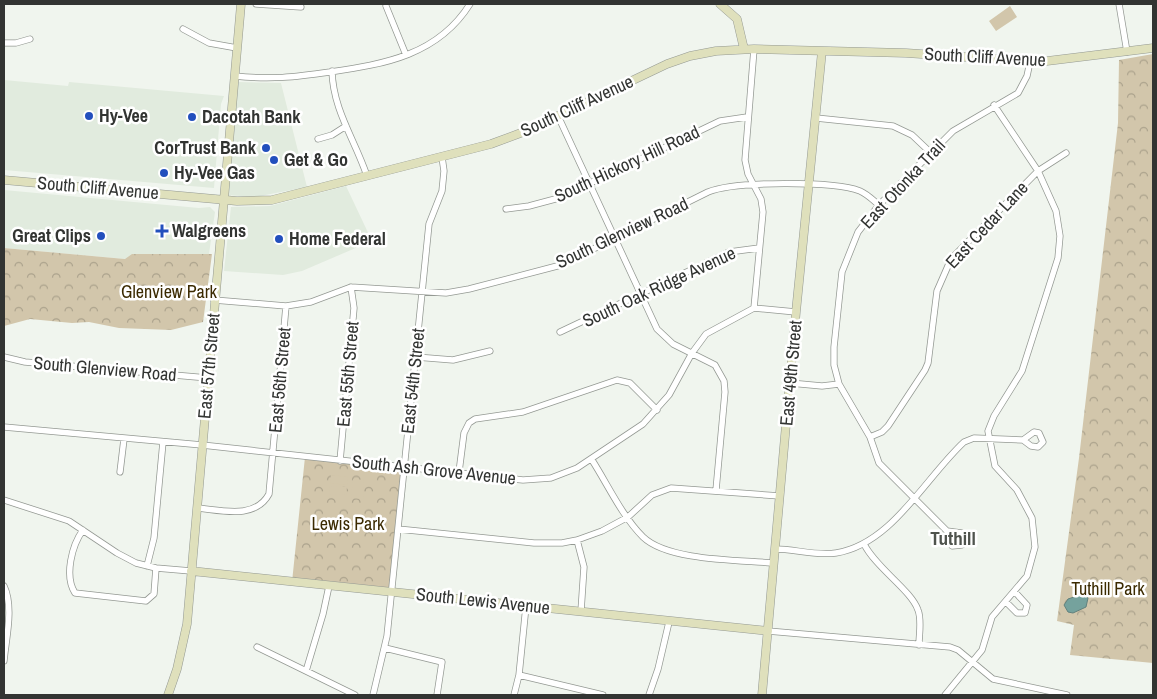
<svg xmlns="http://www.w3.org/2000/svg" width="1157" height="699" viewBox="0 0 1157 699" font-family="'Archivo Narrow',sans-serif">
  <style>
    .built { fill: #e1ebde }
    .park { fill: url(#park-crowns) }
    .pitch { fill: #d2c6ab }
    .water { fill: #75a29d; stroke: #61817d }
    .lines { fill: none; stroke-linecap: round; stroke-linejoin: round }
    .street-casing { stroke: #949993; stroke-width: 7 }
    .secondary-casing { stroke: #949993; stroke-width: 9 }
    .street { stroke: #fff; stroke-width: 5.5 }
    .secondary { stroke: #dfe0bc; stroke-width: 8 }
    .poi-dot { fill: #224fbd; stroke: #fff; stroke-width: 2 }
    .labels { text-anchor: middle; stroke-width: 5; stroke-linejoin: round; paint-order: stroke }
    .street-label { font-size: 18px; fill: #323432; stroke: #fff }
    .poi-label { font-size: 18px; font-weight: bold; fill: #323432; stroke: #fff; text-anchor: start }
    .park-label { font-size: 18px; fill: #3b2a00; stroke: #fff }
    .neighbourhood-label { font-size: 19px; font-weight: bold; fill: #4f534d; stroke: #fff }
  </style>
  <defs>
    <pattern id="park-crowns" width="20" height="18" patternUnits="userSpaceOnUse" patternTransform="scale(1.25)"><rect width="20" height="18" fill="#d2c6ab"/><path d="M2 6a3 3 0 1 1 6 0M12 15a3 3 0 1 1 6 0" fill="none" stroke="#aba28c"/></pattern>
  </defs>
  <rect width="100%" height="100%" fill="#f0f5ee"/>
  <path class="built" d="M4,80l64,6 1,-4 155,14 -3,8 -7,84 -210,-18z
    M237,82l44,1 26,104 -52,10 -29,-2z
    M346,186l26,55 -70,30 -19,4 -59,-4 7,-64 39,-1z
    M4,190l195,18 11,-1 5,5 -6,42 -84,5 -121,-11z"/>
  <path class="park" d="M1153,54v609l-83,-8 4,-30 -17,-4 22,-163 39,-335 1,-63z
    M4,248l121,11 7,-5h80l-9,68 -32,8 -52,-2 -30,-6 -17,1 -42,-4 -26,7z
    M305,457l99,9 -13,126 -99,-10z"/>
  <path class="pitch" d="M1010,6l7,11 -21,14 -7,-10z
    M331,475l17,2 -1,8 -17,-2z
    M353,479l11,1 -1,19 -12,-1z
    M330,486l17,1 -1,8 -17,-1z"/>
  <path class="water" d="M1083,594l5,4 -2,9 -13,6 -5,-1 -4,-7 4,-6z"/>
  <g class="lines">
    <g class="street-casing">
      <path id="street" d="M256,4l45,3
        M1119,4l8,48
        M386,6l20,49
        M183,29l26,14 28,5
        M4,43h12l14,-4
        M332,71c1,39 23,69 35,105
        M235,76c35,4 60,1 95,-4 55,-8 108,-17 140,-68
        M558,116l99,213 16,15 42,21 9,16 1,11 -9,98
        M816,118l77,8 19,9 18,17
        M318,139l14,-4 14,-9
        M506,209l23,-3 30,-8 161,-77 27,-4
        M214,300l72,6 25,-4 40,-15 95,6 23,-4 92,-24 147,-73c27,-11 125,-11 152,-1 7,3 13,9 19,14
        M754,308l9,-96 -2,-13 -13,-25 -3,-14 9,-111
        M560,332l169,-80 30,-4
        M4,357l21,5 183,16
        M416,357l37,3 37,-9
        M790,383l32,3 17,-2
        M4,427l198,18 321,35 28,-2 26,-10 66,-44 26,-29 23,-42 14,-19 48,-26 42,4
        M1034,432l5,1 4,9 -5,5 -7,-1 -8,-6z
        M870,437l12,-5 6,-6 37,-56 3,-7 9,-72 14,-32 87,-88 28,-18
        M592,460c16,25 30,56 51,77 25,24 96,23 130,26
        M340,461l14,-153 -3,-21
        M120,472l4,-33
        M459,472l5,-39 5,-10 6,-4 48,-7 94,-32 13,3 27,27
        M4,500l65,21 48,32 19,10 20,5 35,3
        M197,508c24,2 58,12 72,-14l17,-188
        M398,529l136,14h28l15,-3 25,-9 26,-14 24,-22 19,-7 109,8
        M83,530c-11,15 -19,46 -8,63l71,8 8,-7 2,-26
        M947,531l-68,-68 -9,-26 -31,-53 -5,-19v-18l8,-75 16,-40 21,-27 74,-74 65,-38 9,-17 3,-14
        M947,531l15,2 2,5 -2,7 -10,1z
        M577,540l7,27 -3,44
        M864,544c12,24 47,46 54,66 4,10 1,24 1,35
        M775,549c20,0 40,7 61,4 56,-9 89,-75 128,-111l10,-4 49,2
        M147,566l7,-28 9,-96
        M4,586c10,21 2,52 0,75
        M1006,602l11,11h8l2,-8 -12,-13
        M768,631l182,16 8,3 35,29 74,16
        M257,647l98,48
        M385,648l57,14 -5,33
        M306,671l17,-57 6,-28
        M519,675l84,20
        M373,695l14,-59 42,-412 13,-33 2,-20 -2,-14
        M514,695l5,-20 7,-69
        M649,695l9,-26 11,-47
        M945,695l37,-45 10,-33 35,-41 8,-29 -3,-29 -15,-28 -22,-24 -7,-35 6,-15 28,-45 36,-113 2,-22 -4,-25 -18,-40 -44,-66"/>
    </g>
    <g class="secondary-casing">
      <path id="secondary" d="M720,4l17,15 7,30
        M4,180l233,21 35,-1 219,-56 35,-13 141,-67 23,-8 26,-5 38,-2 152,4 133,9 114,-14
        M191,571l577,60
        M168,695l9,-26 10,-45 54,-620
        M762,695l34,-383 26,-261"/>
    </g>
    <use href="#street" class="street"/>
    <use href="#secondary" class="secondary"/>
  </g>
  <g class="poi-dot">
    <circle cx="89" cy="116" r="5"/>
    <circle cx="192" cy="117" r="5"/>
    <circle cx="266" cy="148" r="5"/>
    <circle cx="274" cy="160" r="5"/>
    <circle cx="164" cy="173" r="5"/>
    <path d="M159.5 223.5h5v5h5v5h-5v5h-5v-5h-5v-5h5z"/>
    <circle cx="101" cy="236" r="5"/>
    <circle cx="279" cy="239" r="5"/>
  </g>
  <g class="labels">
    <g class="street-label">
      <text transform="translate(985 57) rotate(3)" y="6">South Cliff Avenue</text>
      <text transform="translate(577 106) rotate(-25)" y="6">South Cliff Avenue</text>
      <text transform="translate(627 164) rotate(-25)" y="6">South Hickory Hill Road</text>
      <text transform="translate(903 184) rotate(-47)" y="6">East Otonka Trail</text>
      <text transform="translate(98 188) rotate(5)" y="6">South Cliff Avenue</text>
      <text transform="translate(987 225) rotate(-47)" y="6">East Cedar Lane</text>
      <text transform="translate(622 233) rotate(-25)" y="6">South Glenview Road</text>
      <text transform="translate(659 287) rotate(-25)" y="6">South Oak Ridge Avenue</text>
      <text transform="translate(209 366) rotate(-85)" y="6">East 57th Street</text>
      <text transform="translate(105 369) rotate(5)" y="6">South Glenview Road</text>
      <text transform="translate(791 373) rotate(-85)" y="6">East 49th Street</text>
      <text transform="translate(348 374) rotate(-85)" y="6">East 55th Street</text>
      <text transform="translate(280 380) rotate(-85)" y="6">East 56th Street</text>
      <text transform="translate(413 381) rotate(-84)" y="6">East 54th Street</text>
      <text transform="translate(434 470) rotate(6)" y="6">South Ash Grove Avenue</text>
      <text transform="translate(483 601) rotate(6)" y="6">South Lewis Avenue</text>
    </g>
    <g class="poi-label">
      <text x="99" y="122">Hy-Vee</text>
      <text x="202" y="123">Dacotah Bank</text>
      <text x="256" y="154" text-anchor="end">CorTrust Bank</text>
      <text x="284" y="166">Get &amp; Go</text>
      <text x="174" y="179">Hy-Vee Gas</text>
      <text x="172" y="237">Walgreens</text>
      <text x="91" y="242" text-anchor="end">Great Clips</text>
      <text x="289" y="245">Home Federal</text>
    </g>
    <g class="park-label">
      <text x="169" y="298">Glenview Park</text>
      <text x="348" y="530">Lewis Park</text>
      <text x="1108" y="595">Tuthill Park</text>
    </g>
    <g class="neighbourhood-label">
      <text x="953" y="545">Tuthill</text>
    </g>
  </g>
  <rect width="1157" height="699" fill="none" stroke="#323432" stroke-width="10"/>
</svg>
